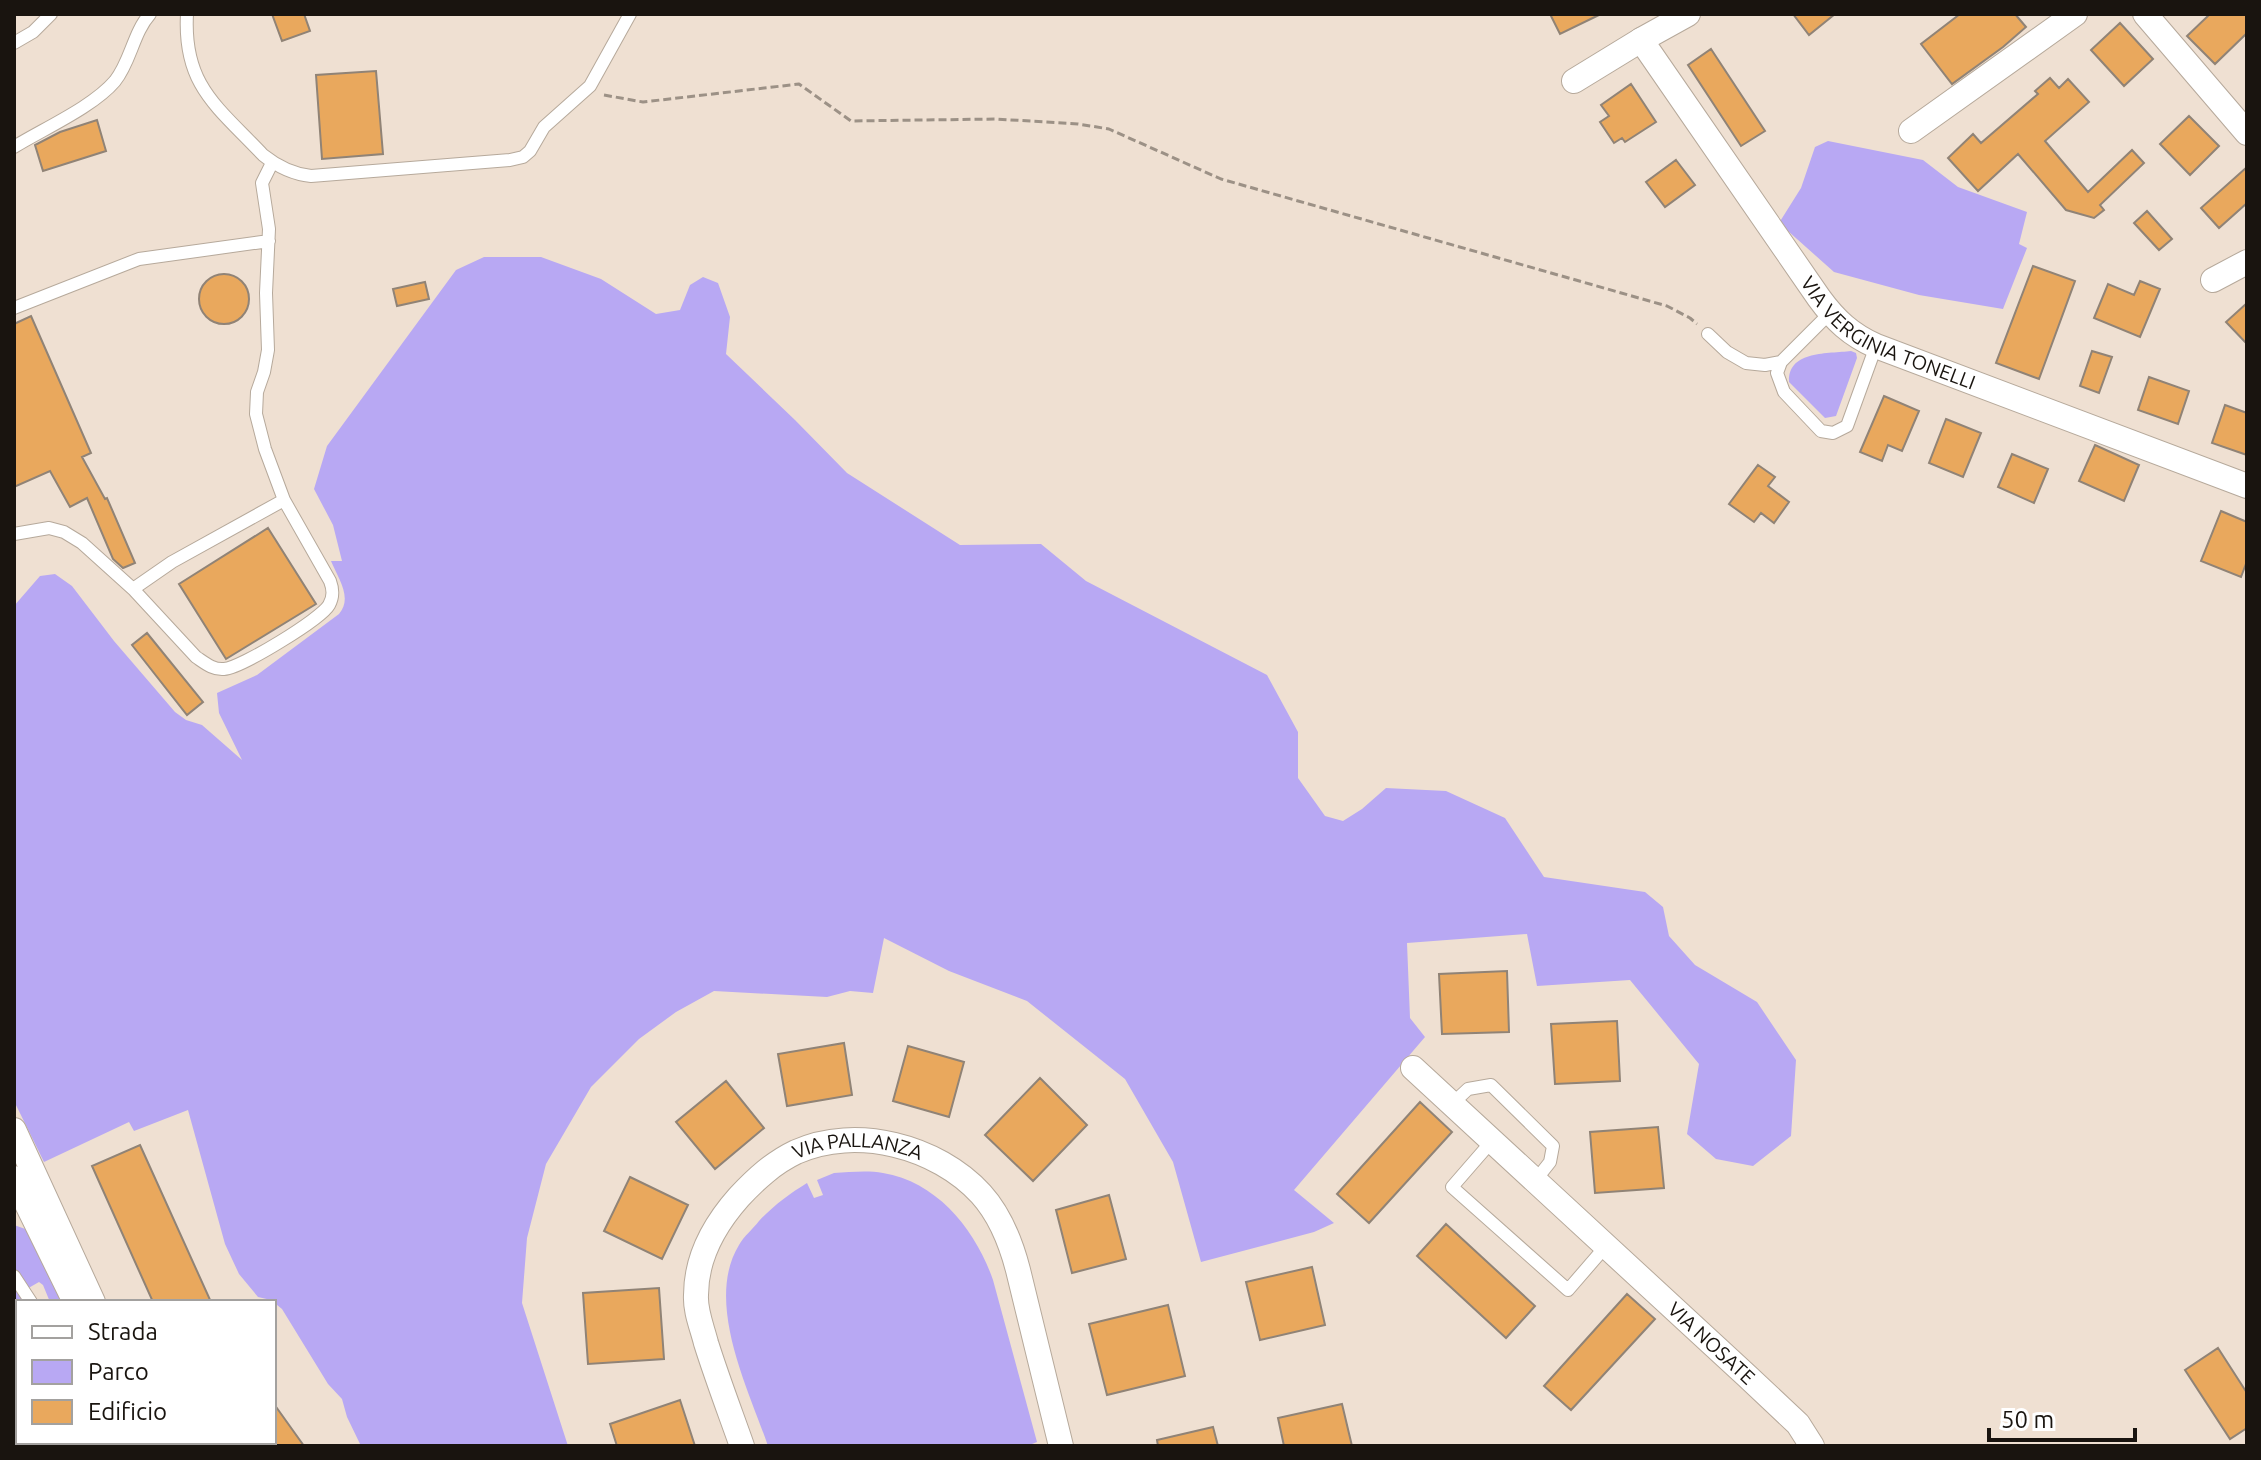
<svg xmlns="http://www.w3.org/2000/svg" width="2261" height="1460" viewBox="0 0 2261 1460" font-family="Ubuntu,sans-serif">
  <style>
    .green { fill: #b8a8f3 }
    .building { fill: #e9a85d; stroke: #908376; stroke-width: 2 }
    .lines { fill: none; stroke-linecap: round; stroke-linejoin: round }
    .lane-casing { stroke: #b6a99b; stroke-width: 14 }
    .street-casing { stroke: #b6a99b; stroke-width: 26 }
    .path { stroke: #9c9186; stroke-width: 3; stroke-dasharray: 8 4; stroke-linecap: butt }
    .lane { stroke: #fff; stroke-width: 12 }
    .street { stroke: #fff; stroke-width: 24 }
    .labels { text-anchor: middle; stroke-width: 6; stroke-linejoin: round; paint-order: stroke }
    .street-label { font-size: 20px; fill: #19140f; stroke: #fff }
  </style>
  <rect width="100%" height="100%" fill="#efe0d2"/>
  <path class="green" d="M1828,141l95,19 35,27 69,25 -8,32 8,4 -24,61 -84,-14 -85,-23 -55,-49 22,-35 14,-41z
    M484,257h57l60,22 55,35 24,-4 10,-25 13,-8 15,6 12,34 -4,37 69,66 52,53 113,72 81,-1 45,37 181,94 31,57v46l27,38 18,5 19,-12 24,-21 60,3 59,27 39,59 101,15 18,15 6,29 26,29 62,37 39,58 -5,76 -38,30 -37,-7 -29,-25 12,-70 -69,-84 -93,6 -10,-52 -120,9 3,75 15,19 -131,153 40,33 -20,9 -113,30 -28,-100 -48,-83 -98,-78 -78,-30 -65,-33 -11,55 -23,-2 -23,6 -113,-6 -38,21 -37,27 -48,48 -45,77 -19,74 -5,65 46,143h-207l-14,-29 -5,-18 -14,-15 -46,-75 -11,-9 -13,-3 -19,-23 -14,-30 -37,-134 -54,21 -5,-9 -85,40 -30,-61v-495l26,-30 15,-2 17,12 42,55 61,71 11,8 16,5 40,35 -23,-47 -2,-20 40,-18 82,-61c14,-16 -1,-36 -8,-53h11l-9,-36 -19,-36 13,-43 129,-176z
    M1851,351l5,2 1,5 -21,58 -11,2 -36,-36c-1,-32 39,-28 62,-31z
    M834,1173c16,-1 34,-3 49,0 55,9 93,58 110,107l44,162 -10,4h-259c-19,-56 -64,-144 -29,-201 5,-9 14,-16 20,-24 14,-15 30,-27 48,-38l7,15 9,-3 -6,-15z
    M14,1225l17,6 38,71h-19l-7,-17 -4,-3 -14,8 -11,-20z
    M14,1282l14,20h-10v140h90l3,4h-97z"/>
  <path class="building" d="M272,14h32l6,17 -28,10z
    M1550,14h51l-41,20z
    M1793,14h42l-26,21z
    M1960,14h55l11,13 -23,20 -51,37 -31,-40z
    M2210,14h37v19l-32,31 -28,-28z
    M2120,23l33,36 -29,27 -33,-36z
    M1711,49l54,82 -24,15 -53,-81z
    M376,71l7,83 -61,5 -6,-84z
    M2050,78l9,10 9,-9 21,23 -44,39 43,51 44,-42 12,13 -44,42 4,5 -10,8 -28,-8 -48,-56 -40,37 -30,-33 25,-24 8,9 57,-49 -3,-3z
    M1631,84l25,38 -31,20 -3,-4 -8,5 -14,-21 9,-6 -8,-11z
    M2189,116l30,30 -29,29 -30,-31z
    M97,120l9,31 -63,20 -8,-26 25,-13z
    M1676,160l19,25 -30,22 -19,-25z
    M2247,167v36l-28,25 -18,-20z
    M2147,211l25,28 -13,11 -25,-27z
    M2033,266l42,15 -36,98 -43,-16z
    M199 299a25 25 0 1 1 50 0a25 25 0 1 1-50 0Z
    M2140,281l20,8 -20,48 -46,-19 14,-34 26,11z
    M425,282l4,17 -32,7 -4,-17z
    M2247,303v41l-21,-22z
    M31,316l60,137 -9,4 23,42 2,-1 28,65 -12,5 -10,-9 -26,-61 -17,9 -20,-36 -36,16v-163z
    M2092,351l20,6 -13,36 -19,-7z
    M2149,377l40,14 -11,33 -40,-14z
    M1884,396l35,15 -17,40 -14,-6 -6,16 -22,-9z
    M2225,405l22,8v42l-35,-12z
    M1946,419l35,14 -18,44 -34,-14z
    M2095,445l44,20 -15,36 -45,-20z
    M2012,454l36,15 -14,34 -36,-16z
    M1758,465l17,12 -7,9 21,16 -15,21 -13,-10 -7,9 -25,-18z
    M2221,511l26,11v39l-6,16 -40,-16z
    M268,528l48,76 -90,55 -47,-75z
    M147,633l56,69 -16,13 -55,-70z
    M1507,971l2,61 -67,2 -3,-60z
    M1617,1021l3,60 -65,3 -4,-60z
    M844,1043l8,52 -65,11 -9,-52z
    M908,1046l56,16 -15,55 -56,-16z
    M1040,1078l47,47 -54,56 -48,-46z
    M726,1081l38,47 -49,41 -39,-47z
    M1420,1102l32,30 -83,91 -32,-29z
    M1658,1127l6,61 -69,5 -5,-61z
    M140,1145l71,157h-58l-61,-136z
    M630,1177l58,28 -26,54 -58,-28z
    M1109,1195l17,64 -54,14 -16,-63z
    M1446,1224l89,82 -29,32 -89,-82z
    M1312,1267l13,58 -65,15 -14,-58z
    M659,1288l5,71 -76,5 -5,-71z
    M1627,1294l28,25 -84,91 -27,-24z
    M1168,1305l17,71 -78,19 -18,-71z
    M2218,1348l29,45v35l-17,11 -45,-69z
    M680,1400l15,46h-78l-7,-22z
    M274,1404l30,42h-30z
    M1342,1404l10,42h-68l-6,-28z
    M1213,1427l5,19h-60l-1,-6z"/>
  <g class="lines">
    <g class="lane-casing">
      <path id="lane" d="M187,14c-4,72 31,93 76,141 15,12 29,19 48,21l199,-16 13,-3 7,-6 14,-24 46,-41 40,-72
        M14,43l19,-11 18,-18
        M14,147c29,-18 79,-40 101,-66 16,-20 18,-48 35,-67
        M14,308l125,-49 130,-18
        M1708,334l19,18 19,11 19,2 16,-3 49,-49
        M1781,362l-4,11 7,19 37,39 12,2 14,-7 29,-80
        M14,534l35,-6 15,4 18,11 51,46 63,68c9,6 17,13 28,12 17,-1 97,-50 105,-64 5,-9 4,-16 1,-24l-46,-81 -19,-51 -9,-35 1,-22 7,-20 4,-22 -2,-57 3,-64 -7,-46 10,-20
        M133,589l39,-27 112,-62
        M1452,1104l16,-15 23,-4 62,61 -3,16 -15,19
        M1492,1141l-40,46 116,103 38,-44
        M14,1276l17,26
        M116,1442l2,4"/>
    </g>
    <g class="street-casing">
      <g id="street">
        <path d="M2145,14l102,119"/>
        <path id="s1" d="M1641,40l178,258c16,22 32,37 57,48l371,140"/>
        <path d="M1574,81l67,-41 47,-26"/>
        <path d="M1911,131l164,-117"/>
        <path d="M2213,280l34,-18"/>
        <path id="s2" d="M1413,1068l334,308 51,48 14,22"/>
        <path d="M14,1130l79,172"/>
        <path d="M14,1178l61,124"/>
        <path d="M179,1442l3,4"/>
        <path id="s3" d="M742,1446c-12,-34 -25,-68 -36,-103 -4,-16 -11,-32 -10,-48 0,-37 19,-71 43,-98 17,-18 34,-34 57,-45 60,-27 141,-6 185,42 19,21 30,49 37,76l43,176"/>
      </g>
    </g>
    <path class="path" d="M604,95l39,7 156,-18 52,37 145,-2 82,5 31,5 112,50 446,127 23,12 7,6"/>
    <use href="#lane" class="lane"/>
    <use href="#street" class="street"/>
  </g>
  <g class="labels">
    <g class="street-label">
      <text dy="7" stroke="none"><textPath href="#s1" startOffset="392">VIA VERGINIA TONELLI</textPath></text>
      <text dy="7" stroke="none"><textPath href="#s3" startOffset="404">VIA PALLANZA</textPath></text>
      <text dy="7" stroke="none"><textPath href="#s2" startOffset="406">VIA NOSATE</textPath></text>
    </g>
  </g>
  <rect width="2261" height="1460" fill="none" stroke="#19140f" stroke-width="32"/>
  <rect x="16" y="1300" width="260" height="144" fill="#ffffff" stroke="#a3a19f" stroke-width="2"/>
  <rect x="32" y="1326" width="40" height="12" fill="#ffffff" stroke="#a3a19f" stroke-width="2"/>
  <text x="88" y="1340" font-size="24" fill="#19140f">Strada</text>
  <rect x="32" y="1360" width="40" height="24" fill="#b8a8f3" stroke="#a3a19f" stroke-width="2"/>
  <text x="88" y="1380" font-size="24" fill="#19140f">Parco</text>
  <rect x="32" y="1400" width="40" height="24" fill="#e9a85d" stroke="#a3a19f" stroke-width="2"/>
  <text x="88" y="1420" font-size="24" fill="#19140f">Edificio</text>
  <path d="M1989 1428v12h146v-12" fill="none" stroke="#19140f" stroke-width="4"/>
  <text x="2001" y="1428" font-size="24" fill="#19140f" stroke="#ffffff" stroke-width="6" paint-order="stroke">50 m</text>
</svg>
